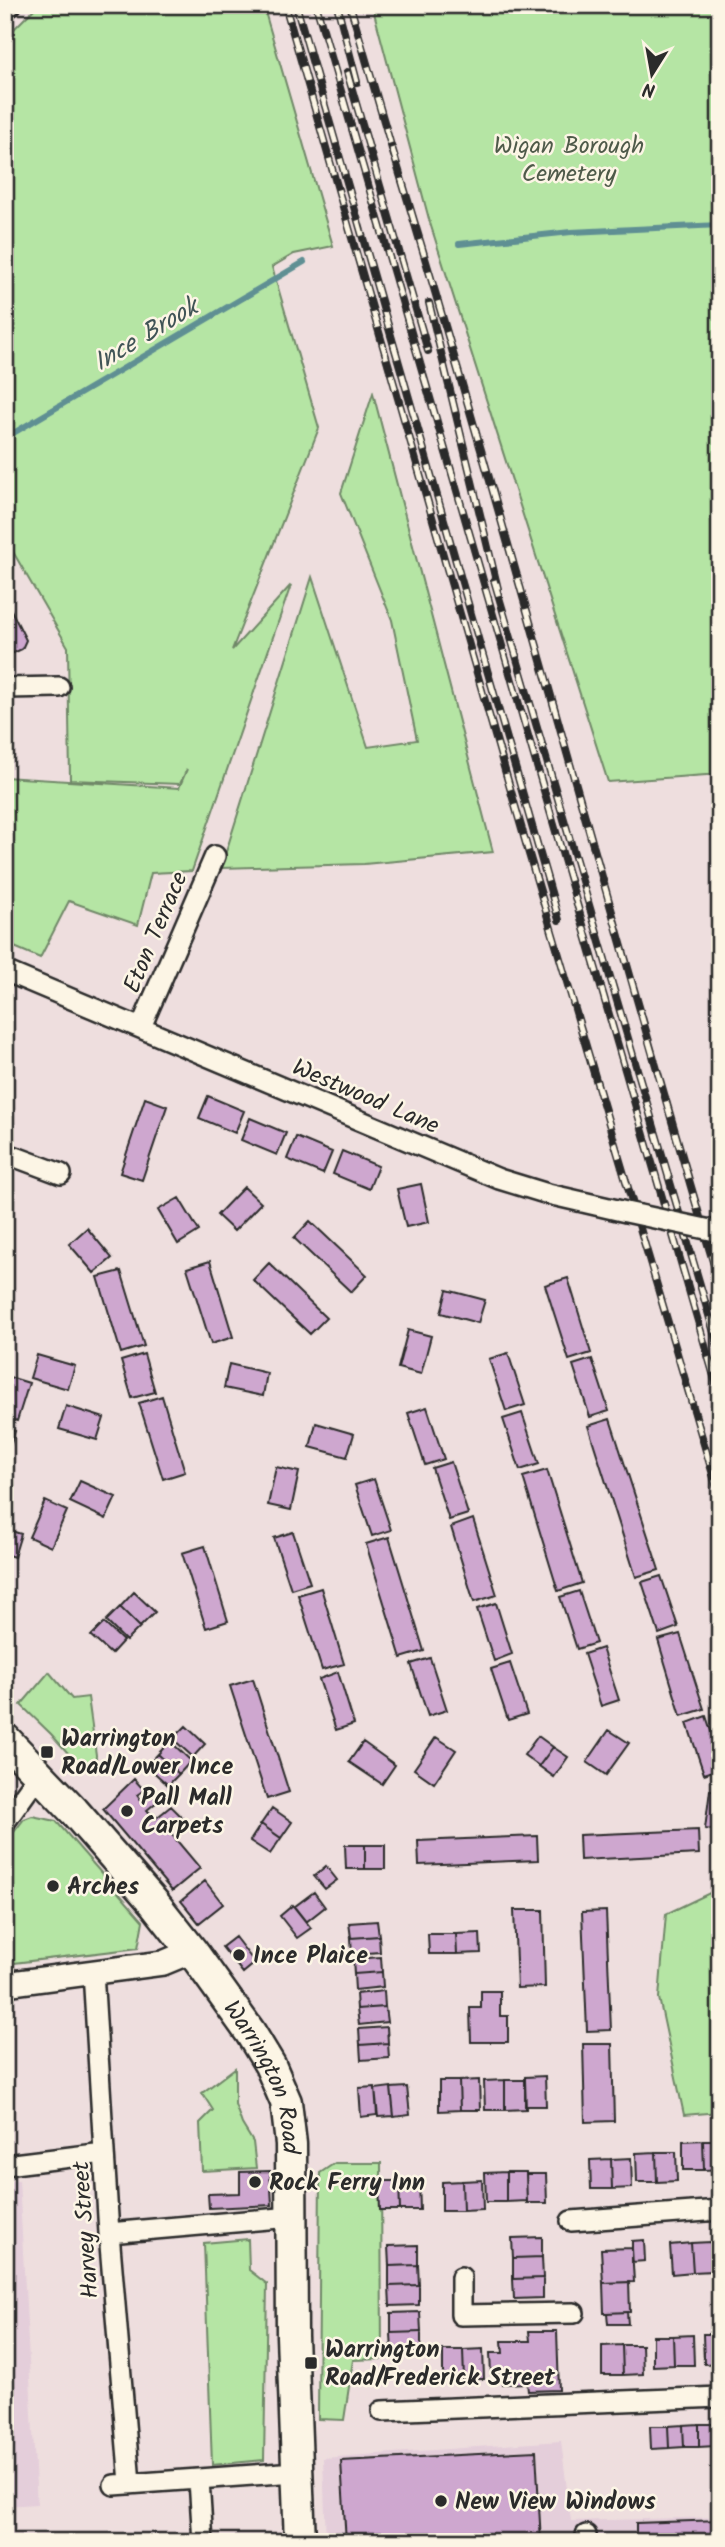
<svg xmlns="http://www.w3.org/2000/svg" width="725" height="2547" viewBox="0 0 725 2547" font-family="Kalam,sans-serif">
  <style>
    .built { fill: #e4ceda }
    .green { fill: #b5e5a4; stroke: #708868; stroke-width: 2 }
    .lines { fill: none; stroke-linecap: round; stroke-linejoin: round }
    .stream { stroke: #5e8f93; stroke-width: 6 }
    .building { fill: #cea7cf; stroke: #2b2b2b; stroke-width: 2 }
    .minor-casing { stroke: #2b2b2b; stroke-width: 24 }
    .tertiary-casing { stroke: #2b2b2b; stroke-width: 28 }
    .primary-casing { stroke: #2b2b2b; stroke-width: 35 }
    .minor { stroke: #fcf5e5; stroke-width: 19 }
    .tertiary { stroke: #fcf5e5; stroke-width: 23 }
    .primary { stroke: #fcf5e5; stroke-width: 30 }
    .rail-casing { stroke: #2b2b2b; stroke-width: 8 }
    .rail { stroke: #fcf5e5; stroke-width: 5; stroke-dasharray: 16; stroke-linecap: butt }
    .minor-bridge-casing { stroke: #2b2b2b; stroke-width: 24; stroke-linecap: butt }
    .minor-bridge { stroke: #fcf5e5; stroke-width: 19 }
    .poi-dot { fill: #2b2b2b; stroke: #fcf5e5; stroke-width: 2.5 }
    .labels { text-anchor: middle; stroke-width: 5; stroke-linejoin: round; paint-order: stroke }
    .park-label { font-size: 24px; fill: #4e5a49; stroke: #fcf5e5 }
    .street-label { font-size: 24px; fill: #2b2b2b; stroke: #fcf5e5 }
    .poi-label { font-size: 24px; font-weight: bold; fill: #2b2b2b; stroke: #fcf5e5; text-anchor: start }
    .water-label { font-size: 26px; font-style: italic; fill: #405456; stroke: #fcf5e5 }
  </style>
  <rect width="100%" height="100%" fill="#eedede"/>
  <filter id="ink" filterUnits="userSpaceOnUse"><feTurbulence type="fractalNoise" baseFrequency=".0143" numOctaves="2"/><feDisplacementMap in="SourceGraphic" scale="14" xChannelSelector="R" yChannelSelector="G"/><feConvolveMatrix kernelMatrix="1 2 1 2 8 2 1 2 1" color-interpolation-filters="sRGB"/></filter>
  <g filter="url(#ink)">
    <path class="built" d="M19,2180l18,324 -32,2v-324z
      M561,2441l10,80 149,-4v25h-394l-3,-84z"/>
    <path class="green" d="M38,5h225l70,241 -39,8 -22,13 47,161 -87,222 59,-65 -99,286 -41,2 -13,52 -69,-24 -29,57 -35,-15v-166l174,11 8,-19 -7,15 -110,-4 -2,-133 -63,-109v-500z
      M372,5h348v769l-112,8 -178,-559z
      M373,393l120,459 -129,12 -143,4 91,-291 56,170 49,-7 -25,-120 -51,-127z
      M49,1672l23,27 16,-2 8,58 -1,15h-12l-32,-36 -30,-29z
      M32,1816l24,5 87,100 -5,27 -133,16v-120l19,-25z
      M720,1888v224l-36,3 -25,-117 7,-84z
      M235,2068v36l7,20 11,18 3,26 -54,3 -2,-48 13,-13 -11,-17z
      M335,2163h46l1,196 -29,1 -9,60 -26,-1 2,-246z
      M248,2239l1,31 18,14 -3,176 -52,5 -8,-222z"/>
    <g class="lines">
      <path class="stream" d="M459,244l112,-12 149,-7
        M5,438l299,-176"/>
    </g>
    <path class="building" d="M5,598l21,42 -4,9 -17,8z
      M208,1096l36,15 -9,22 -36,-15z
      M145,1098l22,8 -25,74 -22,-7z
      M250,1118l36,15 -9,22 -36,-15z
      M296,1137l36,15 -9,22 -36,-15z
      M342,1151l36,15 -9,23 -36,-15z
      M421,1184l8,38 -23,5 -9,-38z
      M244,1187l17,16 -27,28 -17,-16z
      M179,1198l20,33 -21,13 -20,-34z
      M310,1221l57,54 -16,17 -57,-54z
      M87,1228l25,30 -18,15 -25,-29z
      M210,1261l23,76 -22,7 -24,-76z
      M269,1263l57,55 -16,16 -57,-54z
      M121,1271l23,75 -23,7 -23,-76z
      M568,1278l23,75 -22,7 -24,-75z
      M447,1290l38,10 -7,23 -37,-10z
      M408,1330l23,6 -10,38 -23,-6z
      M508,1353l17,52 -19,6 -17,-52z
      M144,1354l11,38 -23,6 -11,-37z
      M37,1355l38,11 -7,23 -38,-11z
      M592,1359l17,52 -19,6 -17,-52z
      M229,1364l38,9 -4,23 -39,-8z
      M6,1376l23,7 -12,38 -12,-4z
      M162,1396l23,76 -22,7 -24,-76z
      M66,1406l38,12 -7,22 -38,-11z
      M427,1407l17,52 -19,6 -17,-52z
      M522,1413l17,51 -19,6 -17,-51z
      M610,1419l49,151 -23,7 -48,-151z
      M316,1423l38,11 -7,23 -37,-10z
      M5,1428l10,3 -10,31z
      M451,1462l17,52 -19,6 -17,-52z
      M276,1467l23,5 -8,38 -23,-5z
      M547,1470l35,113 -24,8 -35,-114z
      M374,1479l17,51 -19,6 -17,-51z
      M80,1481l36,16 -10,22 -36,-17z
      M45,1501l22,10 -16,36 -22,-10z
      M473,1519l24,76 -23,7 -23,-75z
      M5,1529l16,5 -7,23 -9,-3z
      M293,1532l17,51 -19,6 -17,-51z
      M389,1537l35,114 -23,7 -35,-114z
      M205,1546l23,75 -22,7 -24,-75z
      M661,1576l17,51 -19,7 -17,-52z
      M321,1588l23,76 -22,6 -24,-75z
      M579,1591l17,52 -19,6 -17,-52z
      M134,1592l21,20 -15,15 -20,-20z
      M496,1603l16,51 -18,7 -17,-52z
      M120,1607l20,20 -14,14 -20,-20z
      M104,1623l19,18 -12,13 -20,-18z
      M680,1634l24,75 -23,7 -23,-76z
      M602,1648l17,52 -18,6 -17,-52z
      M430,1658l17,52 -19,6 -17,-52z
      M510,1663l17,51 -19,6 -17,-51z
      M338,1672l16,52 -18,6 -17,-51z
      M253,1679l36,113 -22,7 -37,-113z
      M706,1716l14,42v11l-16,5 -17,-51z
      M186,1726l19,18 -12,13 -20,-18z
      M609,1730l20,13 -23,32 -19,-13z
      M538,1736l15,11 -14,19 -15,-11z
      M436,1737l20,13 -22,33 -20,-14z
      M170,1741l21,20 -12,13 -21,-20z
      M363,1742l32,23 -13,19 -33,-22z
      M553,1747l15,10 -14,20 -15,-11z
      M158,1754l21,20 -11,11 -21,-19z
      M134,1779l10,11 -7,5 4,6 10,-9 7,9 -11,9 8,9 16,-13 11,11 -14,13 32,38 -28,23 -69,-82z
      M710,1790l10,1v40l-15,-2z
      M272,1808l20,14 -11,16 -20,-14z
      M261,1824l20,14 -11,16 -20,-13z
      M698,1830l1,24 -119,6 -1,-25z
      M537,1836l1,24 -119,5 -1,-24z
      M345,1845h20v24h-19z
      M365,1845h20v24h-20z
      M326,1866l11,14 -12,9 -11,-13z
      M205,1881l18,23 -24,19 -18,-22z
      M314,1892l11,15 -19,15 -12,-15z
      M293,1905l18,23 -14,10 -17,-22z
      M514,1910h29l2,77 -28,1z
      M606,1911l5,119 -24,1 -5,-119z
      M377,1921l2,15 -28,2 -2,-15z
      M480,1933l1,20 -24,1 -1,-20z
      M428,1934h28l1,20h-28z
      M379,1936l1,16 -28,2 -1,-16z
      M235,1937l20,26 -12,10 -21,-26z
      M381,1957l1,15 -28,2 -1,-15z
      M382,1972l1,15 -28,3 -1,-16z
      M384,1991l1,16 -28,2 -1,-15z
      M481,1991h19v25h8v26h-37l-1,-34h11z
      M385,2007l2,15 -28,3 -2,-16z
      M387,2027l1,16 -28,2 -1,-16z
      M388,2043l1,15 -28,2 -1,-15z
      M583,2044h29l2,77 -29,1z
      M545,2076l1,30h-21v-29z
      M479,2080l1,30h-20l-1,-29z
      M505,2080h20l1,29 -21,1z
      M505,2080v30h-20l-1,-29z
      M439,2081h20l1,29 -21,1z
      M375,2087l2,28 -16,2 -2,-29z
      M391,2087l3,29 -16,1 -3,-28z
      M407,2087l3,28 -16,2 -3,-29z
      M703,2140l1,30h-21v-29z
      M703,2140h17v29l-16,1z
      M656,2152l1,30h-20l-1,-29z
      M656,2152h20l1,29 -20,1z
      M631,2158l1,30 -20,1 -1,-30z
      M611,2159l1,30h-21l-1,-29z
      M270,2171l2,34 -63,3 -1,-14 32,-1v-21z
      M506,2172h20l1,29 -21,1z
      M506,2172v30h-20l-1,-29z
      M526,2174h20l1,29h-20z
      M419,2180l1,30h-20l-1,-29z
      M482,2180l1,30 -20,1 -1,-30z
      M379,2181h20l1,29h-20z
      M462,2181l1,30h-21v-29z
      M542,2237v20l-29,1 -1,-20z
      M644,2240l1,21 -13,1v-21z
      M711,2242l2,29 -20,1 -2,-29z
      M691,2243l2,29 -21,2 -2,-29z
      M418,2245v20l-29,1 -1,-20z
      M632,2248l2,34 -31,1 -2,-34z
      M542,2257l1,21 -30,1v-21z
      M418,2265l1,20 -30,1v-20z
      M543,2278v20l-29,1 -1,-20z
      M629,2282l1,30 -26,1 -1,-30z
      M419,2285v20l-29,1 -1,-20z
      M420,2312l1,20 -30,1v-20z
      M627,2312l1,12h-20l-1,-11z
      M529,2331h28l2,59 -31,1 -1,-8 -24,1v-10h-12l-1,-21h13l-1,-12h28z
      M421,2332v20l-29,1 -1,-20z
      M703,2334h17v29l-16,1z
      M693,2335l1,30h-20l-1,-29z
      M653,2336h20l1,29 -21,1z
      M622,2345l1,30h-21v-29z
      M622,2345h20l1,29 -20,1z
      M483,2349l1,30h-20l-1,-29z
      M443,2350h20l1,29 -21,1z
      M699,2424h15l1,22 -16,1z
      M699,2424v23h-15l-1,-22z
      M683,2425l1,22 -15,1 -1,-22z
      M650,2426h18l1,22 -18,1z
      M536,2451l5,91h-195l-5,-81z
      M720,2520v22h-84v-19z"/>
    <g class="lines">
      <g class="minor-casing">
        <path id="minor" d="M5,10l6,-5
          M5,688l54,-1
          M5,971l494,208 49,15 78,18
          M141,1027l74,-171
          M5,1153l56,21
          M5,1822l35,-49
          M93,1972l16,261 21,250
          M5,2165l99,-12
          M571,2221l149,-11
          M109,2233l182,-16
          M461,2277v38l113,-2
          M382,2411l338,-14
          M199,2480l4,62
          M114,2485l182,-13
          M586,2535v7"/>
      </g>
      <g class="tertiary-casing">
        <path id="tertiary" d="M5,1984l158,-21 29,-12"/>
      </g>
      <g class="primary-casing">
        <g id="primary">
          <path id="s1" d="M5,1739l69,72 81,93 37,47 58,81 20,33 16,37 5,42 1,192 8,206"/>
        </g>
      </g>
      <use href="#minor" class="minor"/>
      <use href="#tertiary" class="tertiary"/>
      <use href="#primary" class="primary"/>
      <g class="rail-casing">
        <path id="rail" d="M285,5l244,849 191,644
          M296,5l263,915
          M316,5l404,1392
          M337,5l20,77
          M350,5l44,151
          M347,72l81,279
          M392,148c115,378 215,759 328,1137
          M429,303l69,286
          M494,580l226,773"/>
      </g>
      <use href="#rail" class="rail"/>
      <g class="minor-bridge-casing">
        <path id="minor-bridge" d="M626,1212l94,20"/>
      </g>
      <use href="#minor-bridge" class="minor-bridge"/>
    </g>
  </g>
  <g class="poi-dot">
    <rect x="40" y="1745" width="14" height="14" rx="3.5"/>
    <circle cx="127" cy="1811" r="7"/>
    <circle cx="53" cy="1886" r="7"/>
    <circle cx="239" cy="1955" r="7"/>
    <circle cx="255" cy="2182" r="7"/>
    <rect x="304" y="2356" width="14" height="14" rx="3.5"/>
    <circle cx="441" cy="2501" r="7"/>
  </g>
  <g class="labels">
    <g class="park-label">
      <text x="569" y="153">Wigan Borough<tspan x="569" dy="28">Cemetery</tspan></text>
    </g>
    <g class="street-label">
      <text transform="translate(155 932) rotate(-67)" y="8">Eton Terrace</text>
      <text transform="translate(366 1096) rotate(23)" y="8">Westwood Lane</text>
      <text dy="8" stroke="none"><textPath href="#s1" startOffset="430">Warrington Road</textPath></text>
      <text transform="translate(85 2230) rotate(-94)" y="8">Harvey Street</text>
    </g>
    <g class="poi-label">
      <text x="61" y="1746">Warrington<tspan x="61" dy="28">Road/Lower Ince</tspan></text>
      <text x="141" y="1805">Pall Mall<tspan x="141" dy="28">Carpets</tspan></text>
      <text x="67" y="1894">Arches</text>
      <text x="253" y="1963">Ince Plaice</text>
      <text x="269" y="2190">Rock Ferry Inn</text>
      <text x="325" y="2357">Warrington<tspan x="325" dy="28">Road/Frederick Street</tspan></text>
      <text x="455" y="2509">New View Windows</text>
    </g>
    <g class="water-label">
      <text transform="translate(145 334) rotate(-31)" y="9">Ince Brook</text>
    </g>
  </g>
  <rect width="725" height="2547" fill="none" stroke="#fcf5e5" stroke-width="28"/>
  <rect x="14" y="14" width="697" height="2519" fill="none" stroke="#2b2b2b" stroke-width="2.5" filter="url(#ink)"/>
  <g transform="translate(652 74) rotate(191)" stroke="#fcf5e5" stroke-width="5" paint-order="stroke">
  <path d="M0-5L12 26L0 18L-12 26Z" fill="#2b2b2b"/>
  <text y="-10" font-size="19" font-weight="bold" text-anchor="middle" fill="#2b2b2b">N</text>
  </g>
</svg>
